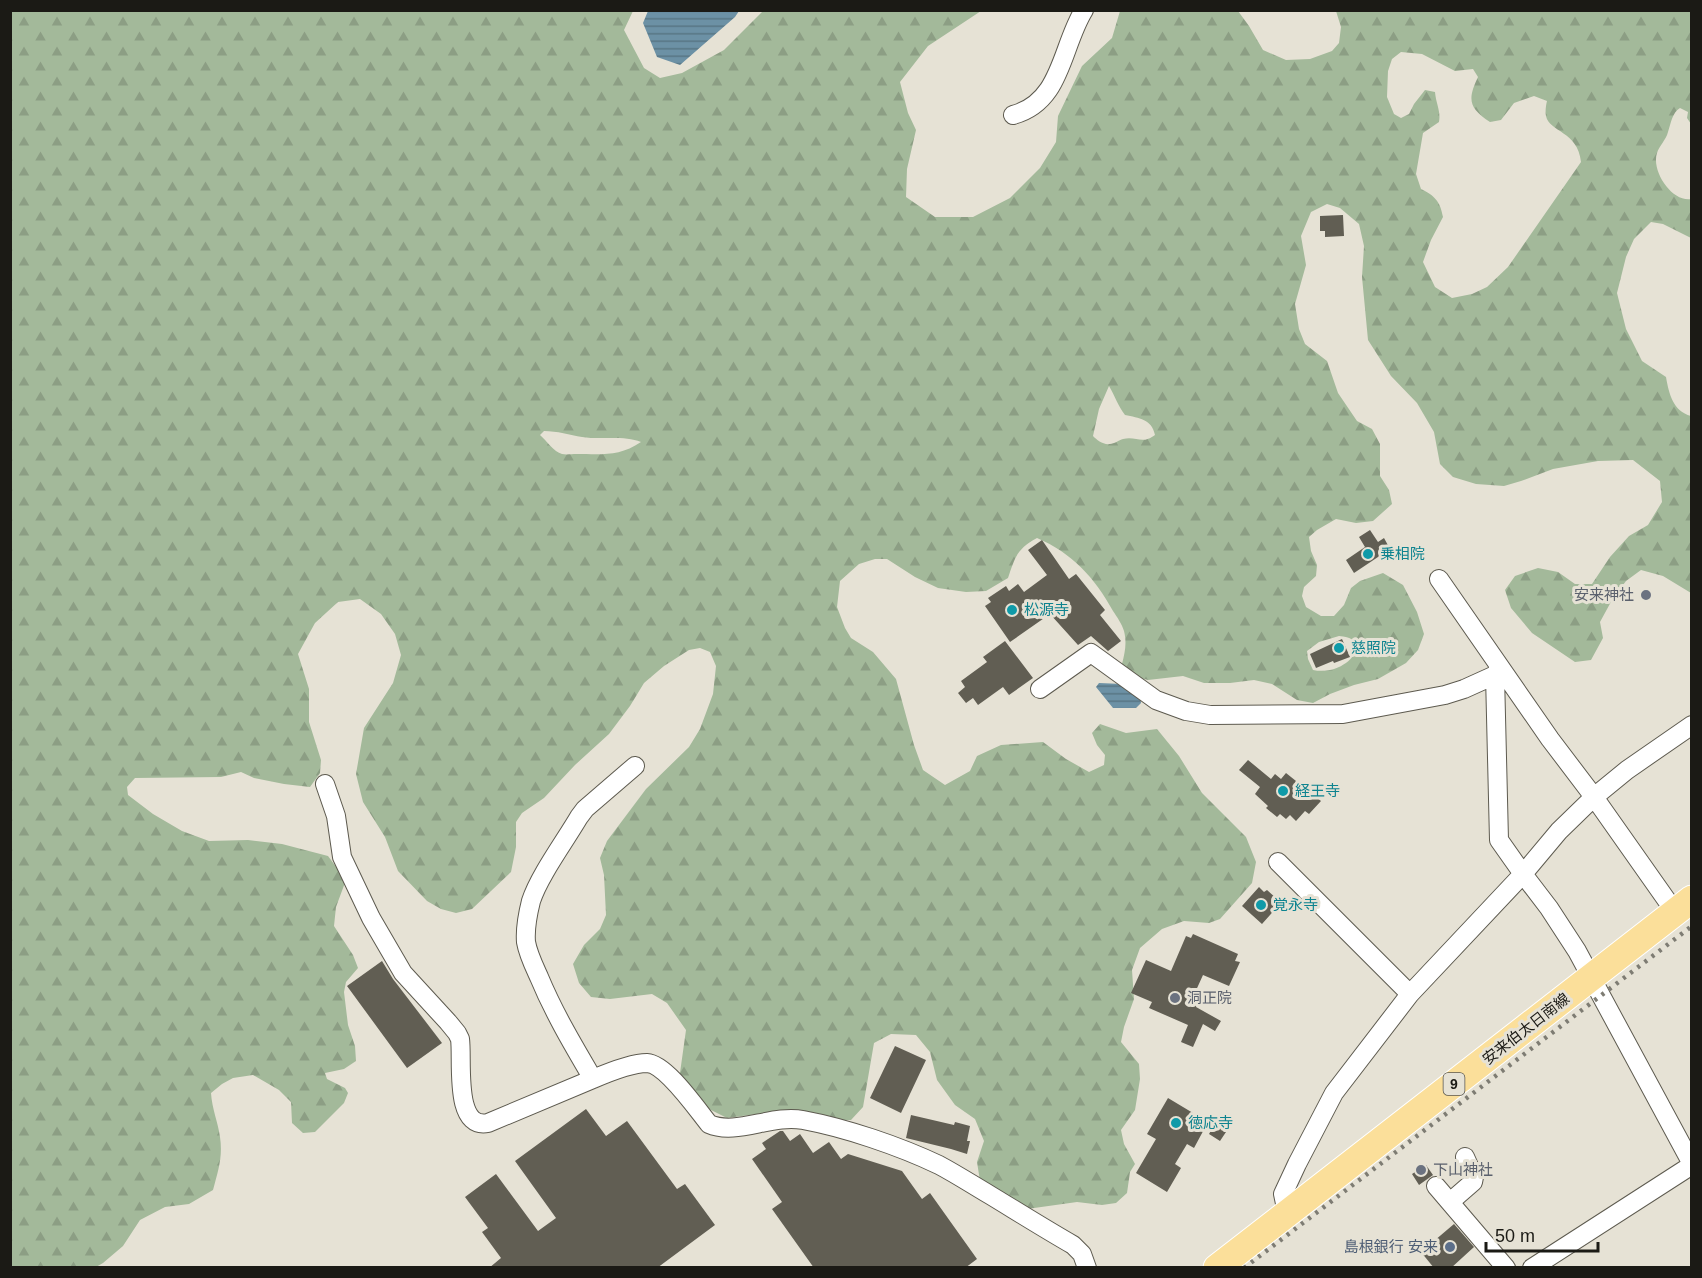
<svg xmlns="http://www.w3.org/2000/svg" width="1702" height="1278" viewBox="0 0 1702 1278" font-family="Arial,'Noto Sans JP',sans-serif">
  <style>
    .forest { fill: url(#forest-firs); fill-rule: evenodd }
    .water { fill: url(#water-rules) }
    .building { fill: #615e53 }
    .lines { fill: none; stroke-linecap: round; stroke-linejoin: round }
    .minor-casing { stroke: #5d5a4f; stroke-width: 20 }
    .primary-casing { stroke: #fff; stroke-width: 29 }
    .minor { stroke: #fff; stroke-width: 18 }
    .primary { stroke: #fbdf9a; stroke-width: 27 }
    .rail { stroke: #7e7c73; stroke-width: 4.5; stroke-dasharray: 3 6; stroke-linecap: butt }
    .culture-dot { fill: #0f9aa8; stroke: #e6e2d5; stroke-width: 2 }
    .worship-dot { fill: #6b7280; stroke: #e6e2d5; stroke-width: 2 }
    .service-dot { fill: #5c6f8a; stroke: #e6e2d5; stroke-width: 2 }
    .labels { text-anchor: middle; stroke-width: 6; stroke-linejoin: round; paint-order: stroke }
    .shield { fill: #e6e2d5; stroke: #58564f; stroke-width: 1.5 }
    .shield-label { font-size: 14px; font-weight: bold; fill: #1b1a15 }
    .culture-label { font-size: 15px; fill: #0d838f; stroke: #e6e2d5; text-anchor: start }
    .worship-label { font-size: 15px; fill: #5b616d; stroke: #e6e2d5; text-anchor: start }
    .street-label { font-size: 15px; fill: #1b1a15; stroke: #e6e2d5 }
    .service-label { font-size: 15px; fill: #4e5e75; stroke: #e6e2d5; text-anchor: end }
  </style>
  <defs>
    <pattern id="forest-firs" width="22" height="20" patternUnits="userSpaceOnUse" patternTransform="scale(1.5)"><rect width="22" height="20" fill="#a3b99a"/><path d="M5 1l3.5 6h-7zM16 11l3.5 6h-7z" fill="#8c9e84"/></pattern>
    <pattern id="water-rules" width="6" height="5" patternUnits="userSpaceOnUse" patternTransform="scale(1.5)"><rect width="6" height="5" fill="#6c91a5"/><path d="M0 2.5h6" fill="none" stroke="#587685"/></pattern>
  </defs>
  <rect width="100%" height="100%" fill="#e6e2d5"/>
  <path class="forest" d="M10,11h623l-9,19 20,38 16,10 22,-5 42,-23 39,-39h218l-53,35 -28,36 8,31 8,17 -9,39 -1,28 29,20h38l37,-19 30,-30 16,-26 2,-26 24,-50 30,-28 8,-27h118l11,15 14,24 23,10 24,-1 22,-8 7,-8 2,-16 -5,-16h355v113l-4,-6 1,-6 -8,-4c-8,5 -9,15 -12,24 -2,8 -9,14 -11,21 -6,18 15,49 34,46v39l-28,-14 -12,-2 -17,17 -8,18 -9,36 9,36 16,32 24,16c3,17 7,34 25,39v177l-28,-17 -22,-6 -15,11 -14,19 -12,22 3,16 -12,22 -16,2 -43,-29 -21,-25 -6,-18 10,-14 23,-8 20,4 17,12h17l18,-27 19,-21 19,-11 14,-23 -2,-21 -27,-21 -35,1 -45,8 -32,12 -17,5 -28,-2 -23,-7 -13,-13 -6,-32 -17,-29 -26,-27 -23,-36 -6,-63 2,-31 -5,-22 -19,-16 -13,-4 -16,8 -10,24 5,29 -11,39 4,25 6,15 22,17 11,32 19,28 15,8 8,15v32l9,14 3,14 -19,17 -17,2 -20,-4 -19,11 -8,7 2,14 6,14 -1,11 -12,11 -2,9 4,11 15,9h13l10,-11 7,-17 9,-7 23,-8 20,12 14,27 7,22 -6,16 -12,13 -28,16 -24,6 -24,9 -17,9 -16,-3 -25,-16 -18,-4 -24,3h-26l-21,-7 -35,4 -16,-4 -10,-12c3,-12 5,-21 2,-33 -2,-7 -7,-14 -11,-20 -18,-33 -41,-58 -76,-73 -20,11 -22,19 -29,40l-22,13 -20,1 -28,-4 -23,-11 -28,-18h-12l-16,5 -19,17 -3,26 8,21 6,10 22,14 23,27 18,66 9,25 22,15 25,-14 7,-15 24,-11 42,-3 23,17 23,13 15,-7 1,-10 -8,-10 -5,-12 8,-9 26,9 31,-4 22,27 23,37 44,44 10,25 -4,21 -32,36 -11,4 -25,-2 -22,8 -22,19 -8,22 2,29 -10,28 -3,15 18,22 1,15 -5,31 -14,20 3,14 11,20 -5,8 -3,21 -11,10 -14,2 -25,-3 -50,7 -47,-28 -3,-19 7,-21 -9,-22 -20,-14 -18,-25 -7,-28 -14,-17 -25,-1 -17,9 -11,64 -12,13h-11l-23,-7 -37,-2 -53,7 -16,-8 -12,-9 -20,-21 7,-50 -19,-27 -15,-9 -42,5 -19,-2 -12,-14 -6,-19 11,-19 16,-16 6,-14 -2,-40 -4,-17 7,-17 39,-52 43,-42 11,-18 13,-35 3,-28 -6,-14 -10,-4 -11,2 -25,16 -20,17 -14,23 -21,28 -34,31 -31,33 -22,15 -6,9v25l-5,25 -39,37 -16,4 -15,-4 -14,-8 -29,-30 -13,-34 -22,-35 -7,-28 8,-46 29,-45 8,-28 -6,-21 -14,-20 -21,-15 -22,3 -23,21 -17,31 11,35v33l12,38 -1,13 -10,14 -26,-3 -30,-6 -13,-6 -20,5 -86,1 -8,9 1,8 25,19 29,17 27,10 39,-1 34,4 46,12 18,24 -10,27 -2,19 19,29 5,13 -12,14 -2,10 4,33 7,21 1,15 -12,8 -19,4 2,6 18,9 3,5 -4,10 -29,29 -12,1 -11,-10 -1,-21 -12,-12 -26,-15 -20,3 -11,6 -11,9c1,16 7,29 9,44 3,20 -2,34 -7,53l-24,14 -24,3 -25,13 -17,26 -20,17 -7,4h-85zM1401,52l21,2 33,17 18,-2 5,8c-11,23 -9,31 12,45l11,-2 13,-17 20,-7 13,5c-1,4 -2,11 -1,15 3,16 32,15 35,46l-73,105 -21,20 -15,7 -20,4 -17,-11 -12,-25 8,-22 12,-23c-3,-16 -8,-21 -22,-28l-5,-15 7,-41 16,-11c2,-11 -3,-18 -4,-30l-10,-2 -11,14 -5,10 -8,4 -7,-4 -7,-17 1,-26 4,-12zM1109,386c6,10 9,20 16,29 14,3 27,4 30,20 -13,10 -18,1 -32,4 -4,1 -9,5 -13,5 -7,1 -13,-4 -17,-8l6,-27zM544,431c13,0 26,4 38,6 19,3 42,-2 59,5 -22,15 -40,12 -65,12 -4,0 -10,1 -14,0 -8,-2 -16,-14 -22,-19zM1339,636c37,2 8,41 -26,34l-5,-11 -1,-8 12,-9z"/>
  <path class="water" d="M648,11v-1l91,1 -4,6 -55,48 -23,-8 -14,-34z
    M1099,683l23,1 18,13 1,6 -5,5h-23l-17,-21z"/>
  <path class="building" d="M1343,215l1,21 -19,1v-6h-5v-15z
    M1370,530l8,12 6,-4 6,11 -36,24 -8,-13 19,-13 -6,-10z
    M1042,540l27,39 7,-5 29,36 -5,5 21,26 -13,10 -17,-15 -13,9 -28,-31 -40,28 -25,-36 6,-4 -3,-4 18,-12 3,5 9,-7 6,8 23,-17 -19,-25z
    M1342,639l8,18 -16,6 -1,-2 -17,7 -6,-14z
    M1005,641l28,37 -24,17 -6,-8 -25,18 -5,-7 -7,5 -8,-10 7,-6 -4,-6 26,-19 -4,-5z
    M1248,760l23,19 4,-5 6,5 5,-6 35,28 -12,13 -4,-3 -9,10 -6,-6 -4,4 -6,-5 -3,3 -11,-9 2,-2 -13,-12 5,-7 -21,-17z
    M1259,887l5,5 3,-2 9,8 -2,2 5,5 -17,19 -20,-18z
    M1193,934l45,20 -3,7 5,1 -11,24 -26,-11 -10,22 6,2 -3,8 25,14 -6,10 -12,-7 -10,23 -12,-5 7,-17 -39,-17 3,-6 -21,-9 15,-33 25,11 15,-35 5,2z
    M382,961l11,18 49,64 -35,25 -60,-82z
    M895,1046l31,14 -25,53 -31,-15z
    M1168,1098l40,24 -14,26 -7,-4 -12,20 6,4 -14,24 -31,-19 20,-34 -9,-5z
    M586,1109l20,27 21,-15 50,68 8,-5 30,41 -58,43h-168l12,-10 -19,-26 6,-4 -23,-31 31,-23 42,57 18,-13 -41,-57z
    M911,1115l43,10 1,-3 15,4 -3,15h3l-3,13 -16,-5 -45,-11z
    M1216,1122l12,7 -8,12 -11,-7z
    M780,1131h3l7,10 10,-7 13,19 16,-11 12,17 7,-5 54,17 20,28 8,-6 47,66 -12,9h-151l-42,-59 10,-7 -30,-43 14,-10 -4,-6z
    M1426,1165l7,10 -14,10 -7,-11z
    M1454,1224l20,23 -23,21h-17l-13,-16z"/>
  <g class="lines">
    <g class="minor-casing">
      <path id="minor" d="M1013,115c49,-13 48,-68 71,-105
        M1439,579l111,160 44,58 81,115
        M1499,668l-4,7 4,165 24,34 26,34 28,43 115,213
        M1040,689l51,-36 65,47 30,11 24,4 133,-1 102,-19 19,-6 31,-14
        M635,766l-50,43 -6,8c-14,24 -40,59 -48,84 -3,12 -6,29 -5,41 2,12 8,24 13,35 15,36 34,68 54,102 14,-6 39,-16 54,-16 19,1 49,45 62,61 27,12 63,-10 94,-4 43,8 96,26 136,45 17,9 34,20 51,30 28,17 55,34 83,50l9,9 5,14
        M325,784l11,32 6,41 29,61 32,55 45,49 9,11 3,6c3,20 -7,91 28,84l105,-44
        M1278,862l132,132
        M1436,1186l70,82
        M1450,1202l23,-20 1,-5 -9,-20
        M1287,1213l-4,-19 14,-30 37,-71 76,-99 113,-120 36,-43 35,-34 33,-27 65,-45
        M1532,1268l160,-103"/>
    </g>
    <g class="primary-casing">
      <path id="primary" d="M1217,1268l475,-369"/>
    </g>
    <use href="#minor" class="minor"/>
    <use href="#primary" class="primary"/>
    <path class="rail" d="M1244,1268l448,-342"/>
  </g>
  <g class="culture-dot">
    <circle cx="1368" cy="554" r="6"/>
    <circle cx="1012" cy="610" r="6"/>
    <circle cx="1339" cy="648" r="6"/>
    <circle cx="1283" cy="791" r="6"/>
    <circle cx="1261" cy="905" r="6"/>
    <circle cx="1176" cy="1123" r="6"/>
  </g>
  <g class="worship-dot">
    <circle cx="1646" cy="595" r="6"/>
    <circle cx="1175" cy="998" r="6"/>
    <circle cx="1421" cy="1170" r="6"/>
  </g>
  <circle class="service-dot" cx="1450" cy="1247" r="6"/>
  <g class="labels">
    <rect class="shield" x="1443.5" y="1073" width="21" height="22" rx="4.5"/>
    <g class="shield-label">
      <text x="1454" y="1089">9</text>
    </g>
    <g class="culture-label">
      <text x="1380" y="559">乗相院</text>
      <text x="1024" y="615">松源寺</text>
      <text x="1351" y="653">慈照院</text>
      <text x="1295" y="796">経王寺</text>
      <text x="1273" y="910">覚永寺</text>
      <text x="1188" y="1128">徳応寺</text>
    </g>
    <g class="worship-label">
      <text x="1634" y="600" text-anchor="end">安来神社</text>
      <text x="1187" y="1003">洞正院</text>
      <text x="1433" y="1175">下山神社</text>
    </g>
    <g class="street-label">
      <text transform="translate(1526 1029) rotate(-38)" y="5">安来伯太日南線</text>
    </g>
    <g class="service-label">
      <text x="1438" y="1252">島根銀行 安来</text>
    </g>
  </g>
  <rect width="1702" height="1278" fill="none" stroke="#1b1a15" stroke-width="24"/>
  <path d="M1486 1242v9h112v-9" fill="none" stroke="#1b1a15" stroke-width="3"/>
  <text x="1495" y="1242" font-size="18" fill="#1b1a15" stroke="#e6e2d5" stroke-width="4.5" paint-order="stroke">50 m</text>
</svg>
